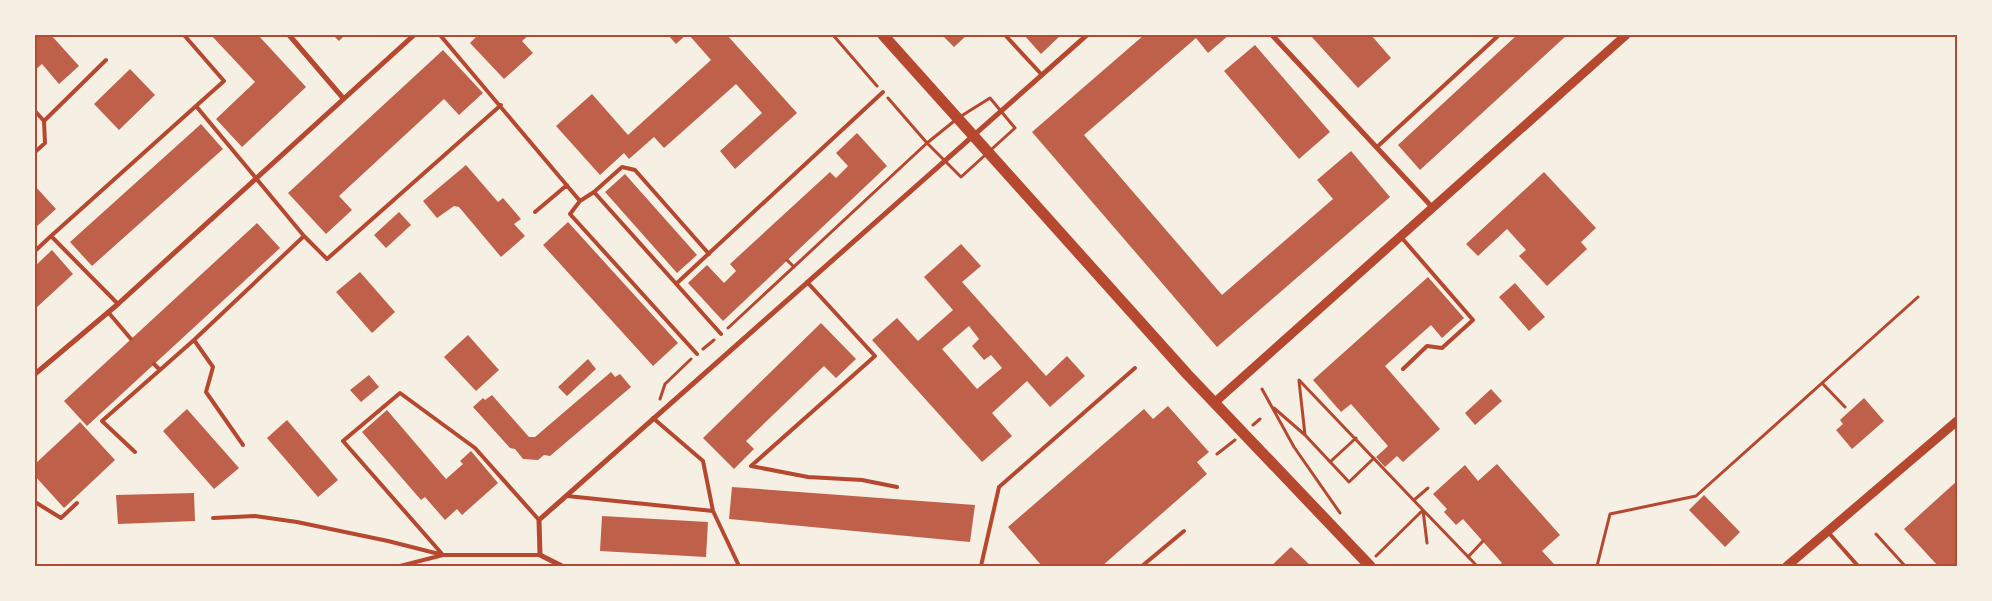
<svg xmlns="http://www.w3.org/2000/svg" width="1992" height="601" viewBox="0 0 1992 601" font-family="'Work Sans',sans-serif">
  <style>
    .building { fill: #bf614a; fill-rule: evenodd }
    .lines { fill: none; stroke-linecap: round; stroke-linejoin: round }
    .path { stroke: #b5482f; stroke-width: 3 }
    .service { stroke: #b5482f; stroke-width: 4 }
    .minor { stroke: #b5482f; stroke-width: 5 }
    .tertiary { stroke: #b5482f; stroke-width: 9 }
    .primary { stroke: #b5482f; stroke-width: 11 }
    .neatline { fill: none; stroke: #b5482f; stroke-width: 2 }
  </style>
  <rect width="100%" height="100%" fill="#f6efe4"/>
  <path class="building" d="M35,35h16l28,31 -20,18 -17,-20 -7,6z
    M211,35h47l48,52 -64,60 -26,-28 39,-37z
    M333,35h12l-6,6z
    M478,35h51l-7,6 11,12 -29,26 -34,-36z
    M668,35h18l-10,9z
    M689,35h38l70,78 -62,56 -15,-18 42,-38 -26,-29 -72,64 -10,-11 -25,22 -5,-6 -24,22 -44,-49 36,-32 36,41 83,-75z
    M942,35h25l-13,12z
    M1024,35h37l-20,19z
    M1144,35h85l-21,18 -12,-15 -112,97 138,160 111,-96 -16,-19 34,-29 39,46 -173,150 -185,-215z
    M1310,35h61l20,23 -33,30z
    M1517,35h50l-147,135 -22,-25z
    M1255,45l75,87 -31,27 -75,-88z
    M443,50l40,43 -24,22 -15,-16 -105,97 13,14 -26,24 -38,-41z
    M130,69l25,26 -36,35 -25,-26z
    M201,124l22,25 -131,117 -22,-24z
    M857,133l30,33 -164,155 -35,-38 19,-18 17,18 12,-12 -6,-7 100,-92 6,6 12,-12 -12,-13z
    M466,165l32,37 5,-4 18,21 -7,5 11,12 -24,21 -42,-50 -5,-1 -17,12 -14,-17z
    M1544,172l52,56 -15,14 6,7 -40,37 -28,-30 7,-6 -19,-21 -29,27 -12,-12z
    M625,174l72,81 -20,18 -72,-81z
    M35,186l21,23 -21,19z
    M399,212l12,13 -25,23 -12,-13z
    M568,222l110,121 -25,23 -110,-121z
    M257,223l23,25 -193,178 -23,-25z
    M961,244l20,22 -19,16 84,94 21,-20 18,20 -35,31 -23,-26 -35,32 20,23 -30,26 -110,-122 25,-22 21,23 35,-31 -29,-33zM969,326l10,13 -7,7 12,14 7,-5 11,13 -25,21 -35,-40z
    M52,250l21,24 -38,35v-43z
    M360,272l35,40 -23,21 -36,-41z
    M1428,277l36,41 -22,20 -11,-13 -46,41 55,63 -37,33 -6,-6 -12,11 -9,-10 12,-11 -37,-42 -10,8 -28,-32z
    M1515,283l30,34 -16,14 -30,-34z
    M821,323l35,36 -20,19 -12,-12 -78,75 8,8 -20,20 -31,-31z
    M468,335l31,35 -23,21 -32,-34z
    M588,359l8,10 -29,27 -9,-9z
    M611,372l4,5 5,-3 11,13 -81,69 -6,-1 -6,5 -15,-1 -8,-10 -5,-1 -37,-41 10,-9 2,2 7,-5 37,42h6z
    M369,375l10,12 -18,15 -11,-12z
    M1491,389l11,12 -27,24 -10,-12z
    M1864,398l20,23 -32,28 -16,-19 7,-6 -3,-4z
    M1168,406l41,46 -12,10 10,12 -105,92h-60l-34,-39 136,-118 9,10z
    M187,409l52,59 -25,21 -51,-58z
    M387,410l59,69 17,-15 -3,-3 11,-10 27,32 -36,32 -5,-6 -12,11 -20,-23 -4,3 -59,-68z
    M287,420l51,60 -20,17 -51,-59z
    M80,422l35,38 -51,48 -29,-32v-12z
    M1497,464l63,71 -18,16 12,13 -2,2h-54l4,-3 -39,-44 -7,6 -12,-13 3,-3 -14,-15 32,-29 13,16z
    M1957,481v85h-19l-34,-37z
    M732,487l243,18 -5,37 -241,-23z
    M194,493l1,28 -77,3 -2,-29z
    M1704,495l36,37 -15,15 -36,-37z
    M602,516l106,6 -2,35 -106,-6z
    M1291,547l20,19h-40z"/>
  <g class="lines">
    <path class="path" d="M833,35l44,51
      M990,98l25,30 -54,49 -34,-34 31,-25z
      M787,260l7,7
      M728,328l199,-185 -39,-45
      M703,349l11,-9
      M1299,380l124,130 4,33
      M1822,383l23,24
      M1262,389l32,58 46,66
      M660,399l5,-15 26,-25
      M1274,408l31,27 -6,-54
      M1253,425l7,-6
      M1305,435l44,47 25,-24
      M1217,454l18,-14
      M1330,462l26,-24
      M1414,500l14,-12
      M1876,534l29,32
      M1376,556l47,-46 54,56
      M1468,557l15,-16
      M1597,566l13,-52 86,-18 222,-199"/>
    <path class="service" d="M440,35l140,166
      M1005,35l37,40
      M35,111l9,10
      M1377,147l122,-112
      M35,152l10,-9 -1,-22 62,-61
      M594,192l28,-25 13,3 74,84
      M535,212l32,-27
      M304,236l23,23 174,-154
      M1401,237l72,83 -31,28 -15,-2 -24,23
      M35,251l16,-15
      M807,282l68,74 -124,110 57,11 54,3 35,7
      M677,283l206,-191
      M118,304l-67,-68 145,-130
      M108,312l23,27
      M194,340l19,27 -7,25 37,53
      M697,354l-127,-140 10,-13 14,-9 127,142
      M154,364l6,6
      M653,418l50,43 10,50 26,55
      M135,452l-33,-31 92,-81 110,-104 -108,-130 28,-25 -40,-46
      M567,496l146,15
      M35,502l26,16 16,-15
      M213,518l42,-2 42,6 91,19 55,14h97
      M1828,532l30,34
      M400,566l43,-11 -100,-114 57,-48 75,55 64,72
      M981,566l18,-79 136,-119
      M1142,566l42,-35"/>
    <path class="minor" d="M289,35l54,63
      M1272,35l161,173
      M35,374l83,-70 296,-269
      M562,566l-22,-11 -1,-35 548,-485"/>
    <path class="tertiary" d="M1214,403l412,-368
      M1787,566l170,-145"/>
    <path class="primary" d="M883,35l304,339 183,192"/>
  </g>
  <rect width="1992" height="601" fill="none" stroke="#f6efe4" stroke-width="72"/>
  <rect x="36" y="36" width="1920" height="529" class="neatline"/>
</svg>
